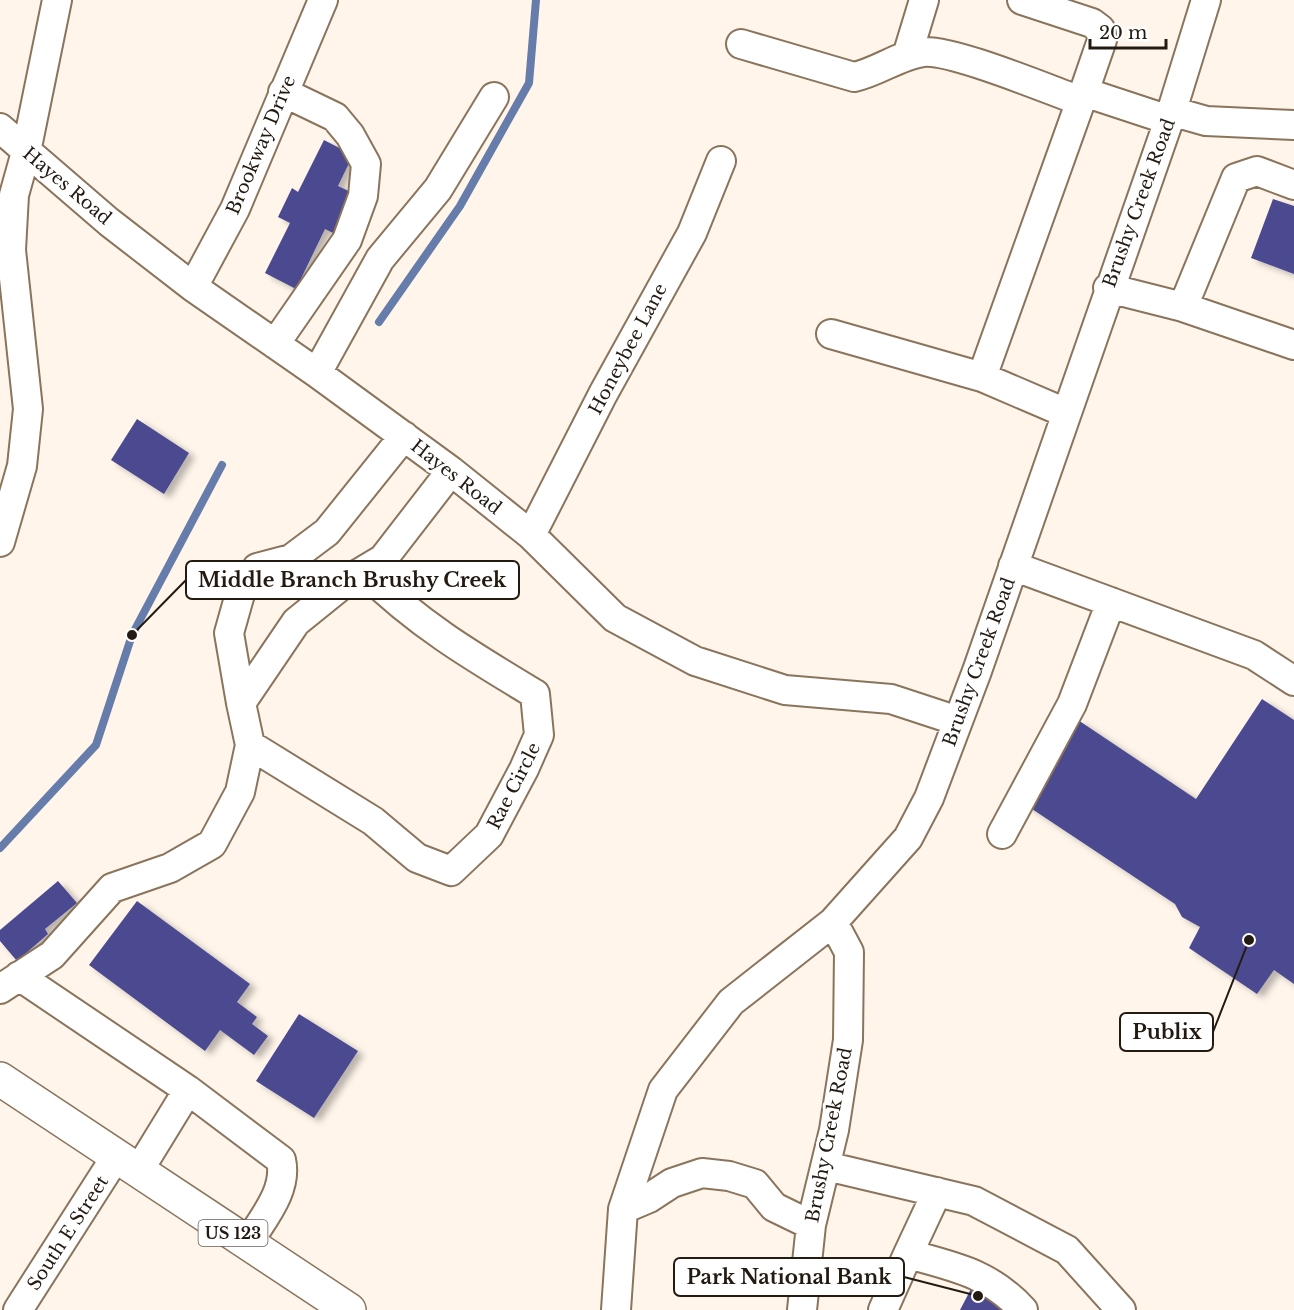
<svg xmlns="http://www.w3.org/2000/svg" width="1294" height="1310" viewBox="0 0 1294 1310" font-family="'Libre Baskerville',serif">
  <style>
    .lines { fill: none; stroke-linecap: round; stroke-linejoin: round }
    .stream { stroke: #667dab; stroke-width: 8 }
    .building { fill: #4c4a8f; filter: url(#shadow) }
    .minor-casing { stroke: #8a745c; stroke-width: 32 }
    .highway-casing { stroke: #8a745c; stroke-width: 36 }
    .minor { stroke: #fff; stroke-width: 28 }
    .highway { stroke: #fff; stroke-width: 33 }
    .labels { text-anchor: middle; stroke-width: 6; stroke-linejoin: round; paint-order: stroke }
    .shield { fill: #fff; stroke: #655f58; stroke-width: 1.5 }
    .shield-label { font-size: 16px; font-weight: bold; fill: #231a11 }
    .street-label { font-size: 18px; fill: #231a11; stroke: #fff }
    .leader { fill: none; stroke: #231a11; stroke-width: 2 }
    .callout-dot { fill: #231a11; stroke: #fff; stroke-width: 2 }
    .callout { fill: #fff; stroke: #231a11; stroke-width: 2 }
    .callout-label { font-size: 20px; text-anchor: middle; font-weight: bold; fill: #231a11 }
  </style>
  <defs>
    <filter id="shadow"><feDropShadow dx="6" dy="4" stdDeviation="3" flood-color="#0004"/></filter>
  </defs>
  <rect width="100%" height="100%" fill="#fff5ea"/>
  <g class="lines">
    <path class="stream" d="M379,322l81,-116 69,-123 7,-83
      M0,848l96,-103 36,-110 90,-170"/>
  </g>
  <path class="building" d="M324,140l29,15 -15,31 17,8 -20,40 -10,-5 -29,60 -31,-16 25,-50 -12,-6 14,-29 6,4z
    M1273,199l21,7v68l-43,-16z
    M137,419l52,34 -25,41 -53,-34z
    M1262,699l32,21v264l-20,-14 -17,24 -68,-46 11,-21 -18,-10 -7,-13 -152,-101 55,-83 118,79z
    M58,881l19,22 -32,26 3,5 -31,27 -17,-20v-11z
    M137,901l113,83 -13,18 20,15 -5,7 16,12 -14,19 -34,-25 -15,21 -116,-86z
    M299,1014l59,37 -44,67 -58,-37z
    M972,1287l33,18 -2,5h-43z"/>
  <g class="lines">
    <g class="minor-casing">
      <path id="minor" d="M1022,0l70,23 8,6 2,11 -18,52
        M741,44l113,33c24,-5 45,-22 69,-25 29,-3 126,38 158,49
        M907,56l17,-56
        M1171,111l35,10 88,4
        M0,128l109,94 84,65 124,86 134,98 80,64 84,83 80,43 90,29 106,9 67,22
        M193,287l42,-78 88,-209
        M1108,288l75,19 111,38
        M1183,307l53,-129 21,-7 37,14
        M831,334l151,43
        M275,344l72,-104 16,-44 3,-32 -16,-29 -15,-18 -52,-25
        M317,373l63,-114 58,-70 56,-92
        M1066,413l-84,-36 102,-285 85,28
        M531,535l72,-141 89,-161 29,-72
        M0,542l22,-76 6,-57 -17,-159 3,-55 12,-43 31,-152
        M1013,566l241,89 40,26
        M241,703l-12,-70 11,-39 17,-26 34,-9 36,-27 77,-96
        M250,745l123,76 44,37 34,13 38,-36 35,-66 15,-34 -4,-41c-65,-39 -117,-70 -171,-123
        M1002,834l70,-130 39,-102
        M19,976l169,114 -49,80
        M0,989l52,-34 60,-67 58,-20 42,-24 28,-52 10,-47 -9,-42 55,-81 52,-42 35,-21 68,-88
        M188,1090l93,70c7,30 -18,58 -33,83
        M826,1166l148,35 93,49 54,60
        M623,1209l26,-11 23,-15 30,-10 27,3 26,8 19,23 37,18
        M908,1254l29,-62
        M18,1310l99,-155
        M616,1310l7,-101 40,-119 68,-88 102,-80 75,-84 21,-40 48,-127 192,-551 37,-120
        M802,1310l9,-85 23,-95 14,-90 1,-88 -16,-30
        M883,1310l25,-56c47,13 81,19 115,56"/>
    </g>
    <g class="highway-casing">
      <path id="highway" d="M0,1079l349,231"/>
    </g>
    <use href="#minor" class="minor"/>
    <use href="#highway" class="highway"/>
  </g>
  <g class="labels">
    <rect class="shield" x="198.5" y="1220" width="69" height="26" rx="4.5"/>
    <g class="shield-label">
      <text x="233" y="1239">US 123</text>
    </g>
    <g class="street-label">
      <text transform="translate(261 145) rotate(-67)" y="6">Brookway Drive</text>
      <text transform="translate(67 186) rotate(40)" y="6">Hayes Road</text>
      <text transform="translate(1139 203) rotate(-70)" y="6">Brushy Creek Road</text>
      <text transform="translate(628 349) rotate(-62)" y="6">Honeybee Lane</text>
      <text transform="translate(456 477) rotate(38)" y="6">Hayes Road</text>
      <text transform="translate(979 662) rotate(-70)" y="6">Brushy Creek Road</text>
      <text transform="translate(514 786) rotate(-63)" y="6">Rae Circle</text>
      <text transform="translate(829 1135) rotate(-79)" y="6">Brushy Creek Road</text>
      <text transform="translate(68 1233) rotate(-57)" y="6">South E Street</text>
    </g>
  </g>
  <path class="leader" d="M132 635L186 580M1249 940L1213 1032M978 1296L904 1277"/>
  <g class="callout-dot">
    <circle cx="132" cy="635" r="6"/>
    <circle cx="1249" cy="940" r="6"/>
    <circle cx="978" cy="1296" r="6"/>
  </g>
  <g class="callout">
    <rect x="186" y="561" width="333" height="38" rx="6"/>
    <rect x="1120" y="1013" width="93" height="38" rx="6"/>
    <rect x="674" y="1258" width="230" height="38" rx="6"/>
  </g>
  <g class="callout-label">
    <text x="352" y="587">Middle Branch Brushy Creek</text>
    <text x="1167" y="1039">Publix</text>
    <text x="789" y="1284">Park National Bank</text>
  </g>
  <path d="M1090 39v9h76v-9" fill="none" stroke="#231a11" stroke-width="3"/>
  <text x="1099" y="39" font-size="18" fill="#231a11" stroke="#ffffff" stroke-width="4.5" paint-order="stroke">20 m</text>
</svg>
